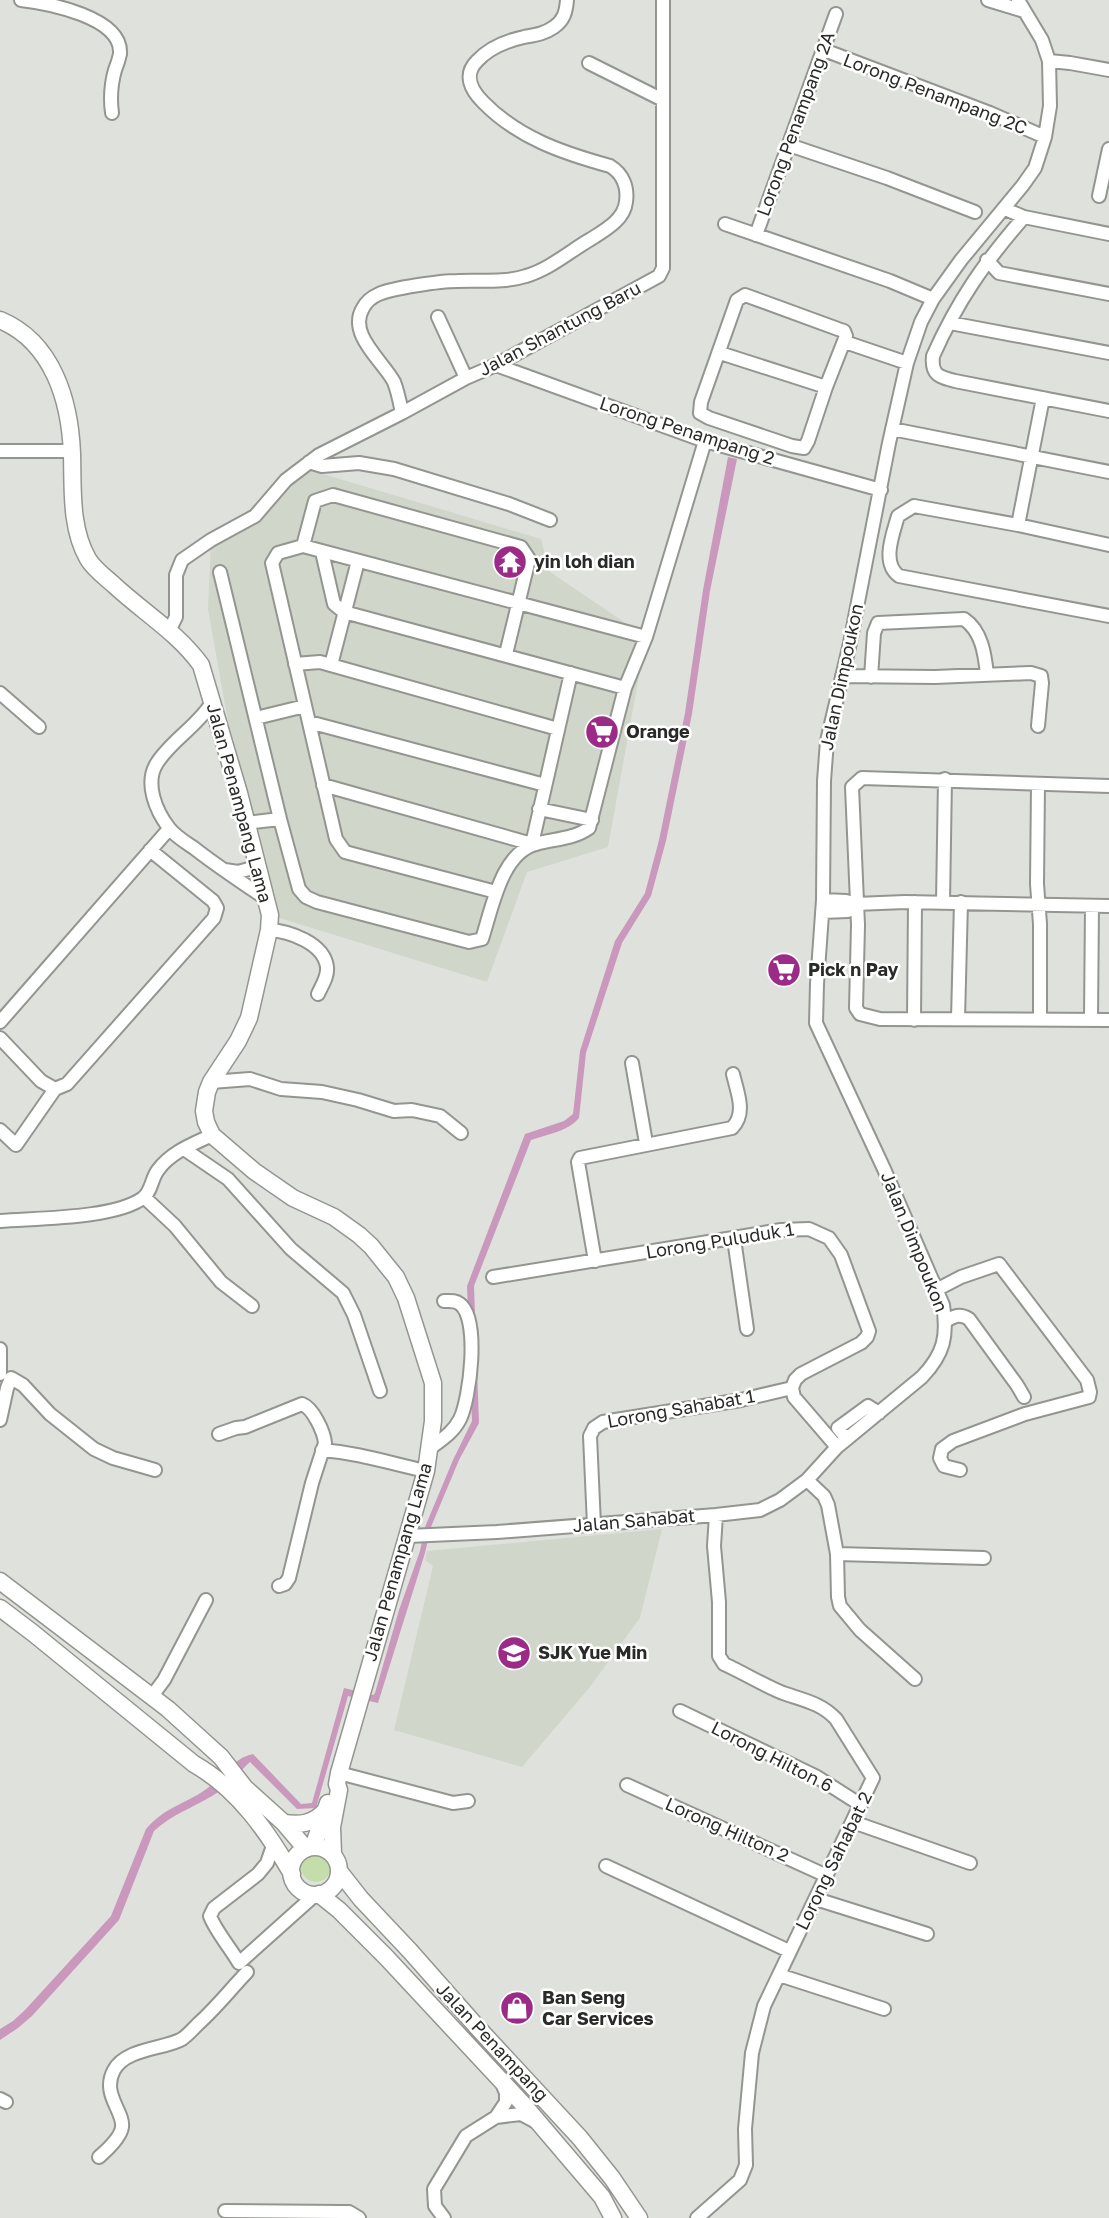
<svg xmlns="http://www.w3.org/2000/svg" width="1109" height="2218" viewBox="0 0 1109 2218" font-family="'Golos Text',sans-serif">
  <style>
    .built { fill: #d0d6ca }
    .green { fill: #c4ddaa }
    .water { fill: #ca98bd }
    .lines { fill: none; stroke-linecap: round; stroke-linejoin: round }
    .minor-casing { stroke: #939690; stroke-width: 16 }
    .major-casing { stroke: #939690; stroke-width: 19 }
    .minor { stroke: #fff; stroke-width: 12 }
    .major { stroke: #fff; stroke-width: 16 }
    .labels { text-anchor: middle; stroke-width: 5; stroke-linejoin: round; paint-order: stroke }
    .street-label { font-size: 18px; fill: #2a2b29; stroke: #fff }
    .poi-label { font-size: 18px; font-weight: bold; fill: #2a2b29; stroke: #fff; text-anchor: start }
  </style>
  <rect width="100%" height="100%" fill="#dfe2dc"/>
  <path class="built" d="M303,468l238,71 9,33 96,65 -38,210 -81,25 -40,110 -217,-67 -24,-92 -38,-214 3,-69 44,-24z
    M662,1529l-22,89 -50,69 -68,80 -128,-37 39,-164 -8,-6 2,-9z"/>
  <path class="green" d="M301 1867a15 15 0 1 1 30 0a15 15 0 1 1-30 0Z"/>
  <path class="water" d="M728,457l9,2 -27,132 -18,123 -26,127 -15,55 -29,47 -36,110 -7,65c-12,14 -31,16 -48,22l-57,146 5,137 -20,37 -28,67 -6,26 -47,150 -30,-7 -32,112 -19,1 -47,-47c-12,11 -24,26 -38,34 -20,12 -41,19 -58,35l-35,89 -87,96 -14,12 -18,12v-11l13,-8 12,-11 86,-94 35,-87c21,-24 41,-25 63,-42 14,-11 26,-30 44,-33l48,50 11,-1 32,-115 29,7 2,-2 24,-83 21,-59 5,-24 28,-67 19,-39 -5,-135 58,-152 39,-13 9,-7 7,-63 35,-110 30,-48 14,-53 26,-127 18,-123z"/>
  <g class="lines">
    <g class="minor-casing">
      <path id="minor" d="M21,0c26,3 102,17 99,54 -1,5 -3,11 -5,16 -4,14 -5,28 -3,43
        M988,0l36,11
        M824,50l166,63 55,24
        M1049,61l21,2 39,7
        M589,63l74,37
        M789,145l98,33 88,34
        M1099,196l10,-47
        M1005,209l19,8 85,17
        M1024,217c-40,46 -66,83 -91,139 -2,19 6,21 22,25l154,30
        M725,224l165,57 43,18
        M756,235l80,-221
        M987,260l12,13 110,21
        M745,295l93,34 6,2 2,5 -20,51 -18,54 -4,7 -12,-2 -83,-28 -9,-5 1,-11 36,-102z
        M438,317l28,61
        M950,323l159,30
        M845,342l62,21
        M720,353l106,34
        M496,365l209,76 176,49
        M402,413c-2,-10 -4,-21 -8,-31 -11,-21 -47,-48 -31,-74 3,-6 9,-11 16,-14 13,-6 62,-13 78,-13 23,-1 47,2 69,-5 24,-7 44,-25 65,-37 14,-9 33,-19 35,-37 2,-15 -3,-28 -16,-36 -47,-13 -92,-28 -127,-64 -12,-12 -20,-27 -6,-41 12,-13 29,-20 47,-24 11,-2 20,-3 30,-10 10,-7 12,-15 13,-27
        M892,429l217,43
        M0,451h72
        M309,462l13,4 37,-3 35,6 115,35 41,16
        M1018,525l25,-127
        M303,546l12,-45 18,-6 188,52 8,12 -23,95
        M322,552l12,52 10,8 281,76
        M220,572l60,247 19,70 7,8 11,5 152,40 13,-3c10,-30 19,-86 54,-95 17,-5 38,-5 53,-16l36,-140 21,-51 59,-196
        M1109,616l-210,-40c-18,-13 -6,-42 -1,-60l16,-10 104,19 91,20
        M169,631l7,-14v-42l6,-15 29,-20 44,-24 31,-36 33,-25 83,-42 64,-35 30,-13 163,-89 4,-8v-268
        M295,664l25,-2 238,67
        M331,665l27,-104
        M842,676l93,1 96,-4 10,3 1,7 -4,43
        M871,677l3,-44 4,-10 86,-4c18,12 21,36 23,56
        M0,693l39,34
        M211,704c-15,23 -40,37 -54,59 -13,20 -1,48 12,65 6,8 16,14 25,20 23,18 47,34 71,50
        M256,718l49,-12
        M309,722l236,63
        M1038,784l-1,100 3,40v95
        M323,785l209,59
        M1109,786l-247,-8 -10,9 6,138 -2,83 4,6 20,5 229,1
        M539,809l53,11
        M246,823l34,-4
        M532,844l39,-171
        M225,870l13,2 18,-5
        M496,892l-151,-40 -9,-13 -64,-276 6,-10 25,-7 343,91
        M823,900l23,1 10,3 49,-2 204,4
        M943,902l2,-123
        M822,912l26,-1 8,-7
        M269,930c20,1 55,13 58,37 1,10 -5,18 -9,27
        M958,1019l3,-117
        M1091,1019l1,-113
        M914,1020l1,-118
        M0,1022l169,-193
        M0,1038l41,43 14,8
        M632,1063l14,80
        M211,1082l39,-3 31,10 41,3 36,8 36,11 18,-1 28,6 21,17
        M0,1130l16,15 39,-56 12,-5 147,-166 3,-10 -4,-7 -63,-51
        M184,1149l44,30 63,70 52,44 11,22 26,76
        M144,1197l31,29 46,56 31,24
        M0,1221c36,-3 114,-2 143,-23 9,-7 8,-19 15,-28 13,-18 35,-26 54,-35
        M734,1239l13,90
        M595,1261l-17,-99 2,-4 152,-30c15,-15 5,-36 1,-54
        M493,1277l288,-47 28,-1 20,9 12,17 28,76 -2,6 -6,6 -60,31 -6,6 -3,8
        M936,1290l25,-13 38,-13 88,116 3,12 -1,5 -64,17 -72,27 -11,8 -2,9 4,8 16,4
        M946,1321c8,-5 14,-8 23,-2l48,66 7,12
        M0,1349v25
        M792,1388l2,9 43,50
        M0,1420l7,-32 4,-10 12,7 27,29 44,35 19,9 42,12
        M219,1434l17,-6 9,-1 57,-23c11,4 22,28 23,39l-13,40 -23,95 -4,6 -6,2
        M847,1439l-9,-11 30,-22 11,7
        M429,1449c12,-9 24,-16 31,-30 10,-20 20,-100 0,-115 -5,-4 -10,-3 -16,-3
        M322,1450c38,3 67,13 104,21
        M807,1480l17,16 4,9 9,49 1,43 2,9 20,24 55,49
        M594,1525l-4,-89 4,-8 9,-6 138,-22 51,-12
        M408,1536l89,-4 219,-17 44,-5 20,-10 27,-20 30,-33 85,-70c22,-23 26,-41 21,-72l-59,-136 -68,-146 1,-39 6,-84 1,-119 3,-40 23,-98 39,-200 18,-80 14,-41 12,-23 28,-39 62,-75 12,-17 10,-31 5,-31 -1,-45 -7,-21 -24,-40
        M837,1554l147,4
        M152,1696l12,-16 42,-80
        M680,1711l137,66 44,28
        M339,1773l114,30 15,-2
        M627,1785l200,91
        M853,1822l117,41
        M274,1843l-7,20 -9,11 -44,34 -4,8c5,14 21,33 29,47l77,-69
        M606,1866l183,85
        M816,1899l111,35
        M779,1975l105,34
        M0,2099l6,3
        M496,2117l25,-3 15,8
        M99,2157c8,-7 22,-20 23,-30 2,-16 -21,-33 -8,-57 12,-22 51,-21 68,-31 6,-4 11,-10 16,-15 18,-16 32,-34 49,-52
        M225,2211l116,1h8l10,6
        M444,2218l-9,-12 -1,-17 32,-53 30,-19 10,-15v-9l-4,-10
        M697,2218l43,-38 6,-15 -1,-36 7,-76 12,-47 109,-228 -37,-59c-15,-16 -33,-19 -53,-26 -20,-8 -39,-20 -59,-29l-5,-8v-54l-5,-56 2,-31"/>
    </g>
    <g class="major-casing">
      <path id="major" d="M0,320c53,22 70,81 72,134 1,34 -2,74 16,105 6,10 17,18 26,26 29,27 64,48 87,80l38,128 31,122 -1,15 -20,88 -11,23 -27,41 -4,10 -3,19 2,11 6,13 42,36 39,27 41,19 25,18 12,11 25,31 10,21 27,85v38l-7,50 -87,302 -2,11 2,6 -7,37 1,27
        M0,1581l168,128 53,48 24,31 39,35 22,26
        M0,1608l33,25 161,131c44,25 73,67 98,110
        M284,1823c17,2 29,1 41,-12
        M313,1847l15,-44
        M291 1871a24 24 0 1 1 48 0a24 24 0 1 1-48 0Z
        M339,1871l22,28 49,52 68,77 102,110 32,40 27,40
        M319,1894l20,16 47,47 136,146 80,94 11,21"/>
    </g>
    <use href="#minor" class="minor"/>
    <use href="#major" class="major"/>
  </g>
  <defs>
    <g id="temple-disc" transform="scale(1.75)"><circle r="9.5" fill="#9c2b88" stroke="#fff"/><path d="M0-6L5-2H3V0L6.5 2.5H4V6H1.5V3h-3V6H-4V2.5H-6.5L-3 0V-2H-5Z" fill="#fff"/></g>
    <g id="supermarket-disc" transform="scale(1.75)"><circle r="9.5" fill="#9c2b88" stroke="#fff"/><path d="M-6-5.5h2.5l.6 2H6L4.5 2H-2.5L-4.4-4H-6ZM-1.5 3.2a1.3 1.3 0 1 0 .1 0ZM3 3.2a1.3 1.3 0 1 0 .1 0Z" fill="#fff"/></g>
    <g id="school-disc" transform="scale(1.75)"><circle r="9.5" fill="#9c2b88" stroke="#fff"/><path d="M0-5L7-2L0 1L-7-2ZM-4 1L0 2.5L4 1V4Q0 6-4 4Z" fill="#fff"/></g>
    <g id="shop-disc" transform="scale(1.75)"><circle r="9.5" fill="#9c2b88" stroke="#fff"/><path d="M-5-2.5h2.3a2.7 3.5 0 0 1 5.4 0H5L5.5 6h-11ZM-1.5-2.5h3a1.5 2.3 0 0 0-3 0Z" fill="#fff"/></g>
  </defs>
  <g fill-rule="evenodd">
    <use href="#temple-disc" x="510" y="562"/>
    <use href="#supermarket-disc" x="602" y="732"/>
    <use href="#supermarket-disc" x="784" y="970"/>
    <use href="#school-disc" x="514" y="1653"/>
    <use href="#shop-disc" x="517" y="2008"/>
  </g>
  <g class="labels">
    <g class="street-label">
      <text transform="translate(935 94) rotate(21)" y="6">Lorong Penampang 2C</text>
      <text transform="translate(796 124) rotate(-70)" y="6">Lorong Penampang 2A</text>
      <text transform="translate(560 329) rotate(-28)" y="6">Jalan Shantung Baru</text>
      <text transform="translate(687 431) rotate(18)" y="6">Lorong Penampang 2</text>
      <text transform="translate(842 677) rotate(-78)" y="6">Jalan Dimpoukon</text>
      <text transform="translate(239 803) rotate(75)" y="6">Jalan Penampang Lama</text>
      <text transform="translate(720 1241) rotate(-9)" y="6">Lorong Puluduk 1</text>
      <text transform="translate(914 1242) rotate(68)" y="6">Jalan Dimpoukon</text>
      <text transform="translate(681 1409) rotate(-10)" y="6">Lorong Sahabat 1</text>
      <text transform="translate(634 1521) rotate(-5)" y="6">Jalan Sahabat</text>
      <text transform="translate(398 1562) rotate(-74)" y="6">Jalan Penampang Lama</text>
      <text transform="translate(772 1757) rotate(27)" y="6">Lorong Hilton 6</text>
      <text transform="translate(727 1830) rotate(24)" y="6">Lorong Hilton 2</text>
      <text transform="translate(834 1861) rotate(-64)" y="6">Lorong Sahabat 2</text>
      <text transform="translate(492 2042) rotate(47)" y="6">Jalan Penampang</text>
    </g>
    <g class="poi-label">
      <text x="534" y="568">yin loh dian</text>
      <text x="626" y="738">Orange</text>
      <text x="808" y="976">Pick n Pay</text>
      <text x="538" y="1659">SJK Yue Min</text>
      <text x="542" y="2004">Ban Seng<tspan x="542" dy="21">Car Services</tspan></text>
    </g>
  </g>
</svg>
